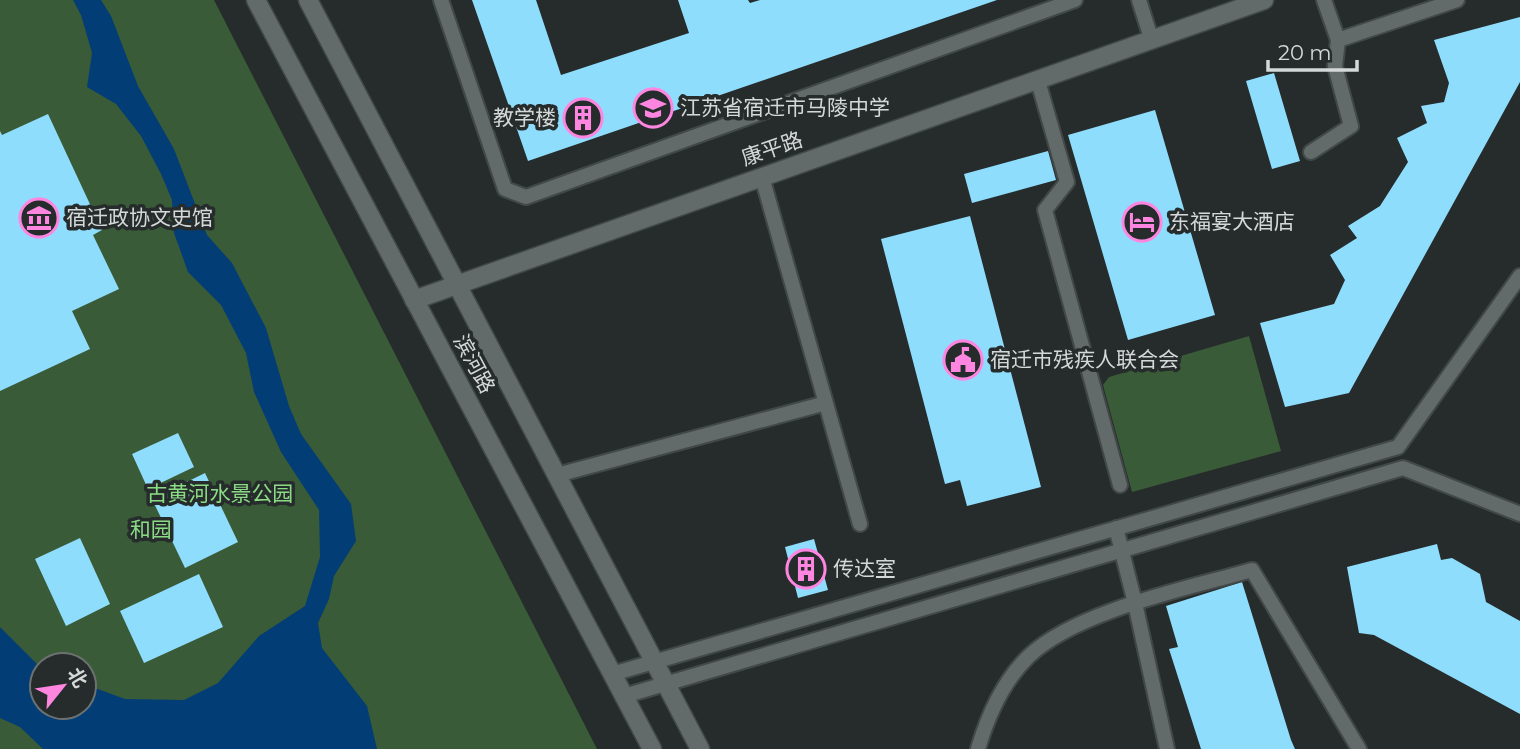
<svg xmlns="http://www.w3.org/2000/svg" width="1520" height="749" viewBox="0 0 1520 749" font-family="Montserrat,'Noto Sans SC',sans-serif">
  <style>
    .green { fill: #3a5b38; fill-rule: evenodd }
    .water { fill: #033d75 }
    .building { fill: #8fddfd }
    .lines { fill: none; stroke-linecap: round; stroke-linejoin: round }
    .service-casing { stroke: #424848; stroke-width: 18 }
    .tertiary-casing { stroke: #424848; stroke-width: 21 }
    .secondary-casing { stroke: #424848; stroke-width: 21 }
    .service { stroke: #636a6a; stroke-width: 14 }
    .tertiary { stroke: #636a6a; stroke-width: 18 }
    .secondary { stroke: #636a6a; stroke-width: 18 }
    .labels { text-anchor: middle; stroke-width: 7; stroke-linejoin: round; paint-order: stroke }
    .poi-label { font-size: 21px; fill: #d4d8d8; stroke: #262c2c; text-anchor: start }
    .street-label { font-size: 21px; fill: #d4d8d8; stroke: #262c2c }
    .park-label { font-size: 21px; fill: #8bdb85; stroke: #262c2c }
  </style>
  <rect width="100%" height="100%" fill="#262c2c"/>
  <path class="green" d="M0,0h214l383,749h-597zM42,665h42v42h-42z
    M1249,336l32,115 -149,41 -29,-107 6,-8z"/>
  <path class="water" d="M73,0h28l10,16 27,70 36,63 33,86 25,28 34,65 23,78 12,28 50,70 5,37 -22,35 -5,23 -11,24 4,25 45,58 10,43h-334l-23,-22 -20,-9v-91l42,42v38h42v-23l41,15 59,1 34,-17 41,-47 46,-30 15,-49 -1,-47 -38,-58 -27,-60 -8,-39 -25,-48 -33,-33 -14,-39 -2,-33 -11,-26 -20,-38 -25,-32 -29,-17 5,-34 -11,-38z"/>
  <path class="building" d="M472,0h64l25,75 128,-42 -11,-33h70l2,3 10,-3h237l-469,161z
    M1520,17v65l-171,311 -64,14 -25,-84 74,-19 11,-24 -15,-25 27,-17 -9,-12 32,-20 28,-44 -11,-24 30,-15 -6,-17 23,-4 5,-19 -15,-43z
    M1274,73l26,88 -28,8 -26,-88z
    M1155,110l60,205 -87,25 -60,-205z
    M48,114l54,116 -9,5 26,54 -47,22 18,38 -90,42v-260l2,4z
    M1048,151l8,29 -84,23 -8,-29z
    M970,216l71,271 -74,19 -7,-26 -15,4 -64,-245z
    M178,433l16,34 -46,22 -16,-35z
    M205,473l33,69 -53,26 -33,-69z
    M80,538l30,66 -44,22 -31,-67z
    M814,539l14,51 -30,8 -13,-51z
    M1437,544l4,16 11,-2 28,16 6,28 34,19v93l-146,-79 -15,-2 -12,-66z
    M199,574l24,53 -79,36 -24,-52z
    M1242,582l49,158 4,9h-94l-32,-100 9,-2 -12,-41z"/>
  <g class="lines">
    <g class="service-casing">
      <path id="service" d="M441,0l64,189 21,8 549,-197
        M1139,0l13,41
        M1324,0l14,40
        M1038,81l29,101 -22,28 75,275
        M1311,152l40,-26 -16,-60 3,-26 119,-40
        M762,177l98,347
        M557,475l269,-72
        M1116,528l19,75 32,146
        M612,674l786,-227 122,-171
        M624,696l779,-228 117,46
        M978,749c10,-34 25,-68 51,-93 47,-45 160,-68 223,-86l107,179"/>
    </g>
    <g class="tertiary-casing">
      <path id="tertiary" d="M414,300l850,-300"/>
    </g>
    <g class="secondary-casing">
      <path id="secondary" d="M256,0l396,749
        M308,0l392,749"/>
    </g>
    <use href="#service" class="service"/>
    <use href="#tertiary" class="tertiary"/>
    <use href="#secondary" class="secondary"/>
  </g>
  <defs>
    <g id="school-ring" transform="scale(2.0125)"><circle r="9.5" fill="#262c2c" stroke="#fe86e0" stroke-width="1.5"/><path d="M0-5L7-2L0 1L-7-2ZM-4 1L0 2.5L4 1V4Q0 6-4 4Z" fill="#fe86e0"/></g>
    <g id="building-ring" transform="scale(2.0125)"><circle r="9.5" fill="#262c2c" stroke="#fe86e0" stroke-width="1.5"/><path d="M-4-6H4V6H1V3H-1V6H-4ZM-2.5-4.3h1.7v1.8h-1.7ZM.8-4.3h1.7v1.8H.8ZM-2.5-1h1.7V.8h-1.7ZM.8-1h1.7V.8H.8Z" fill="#fe86e0"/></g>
    <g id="museum-ring" transform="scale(2.0125)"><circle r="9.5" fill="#262c2c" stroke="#fe86e0" stroke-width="1.5"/><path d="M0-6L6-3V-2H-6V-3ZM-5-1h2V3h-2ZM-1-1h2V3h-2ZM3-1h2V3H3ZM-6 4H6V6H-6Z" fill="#fe86e0"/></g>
    <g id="hotel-ring" transform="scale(2.0125)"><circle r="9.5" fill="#262c2c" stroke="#fe86e0" stroke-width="1.5"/><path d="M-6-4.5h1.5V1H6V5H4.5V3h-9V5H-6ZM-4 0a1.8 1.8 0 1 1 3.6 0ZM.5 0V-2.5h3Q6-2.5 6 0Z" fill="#fe86e0"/></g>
    <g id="civic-ring" transform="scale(2.0125)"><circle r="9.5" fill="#262c2c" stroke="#fe86e0" stroke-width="1.5"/><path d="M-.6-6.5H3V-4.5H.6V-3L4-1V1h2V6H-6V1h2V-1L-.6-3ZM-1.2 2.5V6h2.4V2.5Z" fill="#fe86e0"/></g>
  </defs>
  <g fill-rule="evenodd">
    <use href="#school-ring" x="653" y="108"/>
    <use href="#building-ring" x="583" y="118"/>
    <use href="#museum-ring" x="39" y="218"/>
    <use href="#hotel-ring" x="1142" y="222"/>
    <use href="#civic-ring" x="963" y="360"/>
    <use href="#building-ring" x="806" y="569"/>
  </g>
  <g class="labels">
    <g class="poi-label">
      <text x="680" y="115">江苏省宿迁市马陵中学</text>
      <text x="556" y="125" text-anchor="end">教学楼</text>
      <text x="66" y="225">宿迁政协文史馆</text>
      <text x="1169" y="229">东福宴大酒店</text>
      <text x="990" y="367">宿迁市残疾人联合会</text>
      <text x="833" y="576">传达室</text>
    </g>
    <g class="street-label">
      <text transform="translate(772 149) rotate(-19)" y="7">康平路</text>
      <text transform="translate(474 364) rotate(62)" y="7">滨河路</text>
    </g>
    <g class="park-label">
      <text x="220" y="501">古黄河水景公园</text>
      <text x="151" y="537">和园</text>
    </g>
  </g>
  <g transform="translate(63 686) rotate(60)"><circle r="33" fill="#262c2c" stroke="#6c7171" stroke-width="2"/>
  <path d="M0-5L12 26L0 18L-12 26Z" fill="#fe86e0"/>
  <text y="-10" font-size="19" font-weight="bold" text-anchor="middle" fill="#d4d8d8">北</text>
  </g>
  <path d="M1268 60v10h89v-10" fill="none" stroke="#d4d8d8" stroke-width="3.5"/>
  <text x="1278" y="60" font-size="21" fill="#d4d8d8" stroke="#262c2c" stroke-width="5" paint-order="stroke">20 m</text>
</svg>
